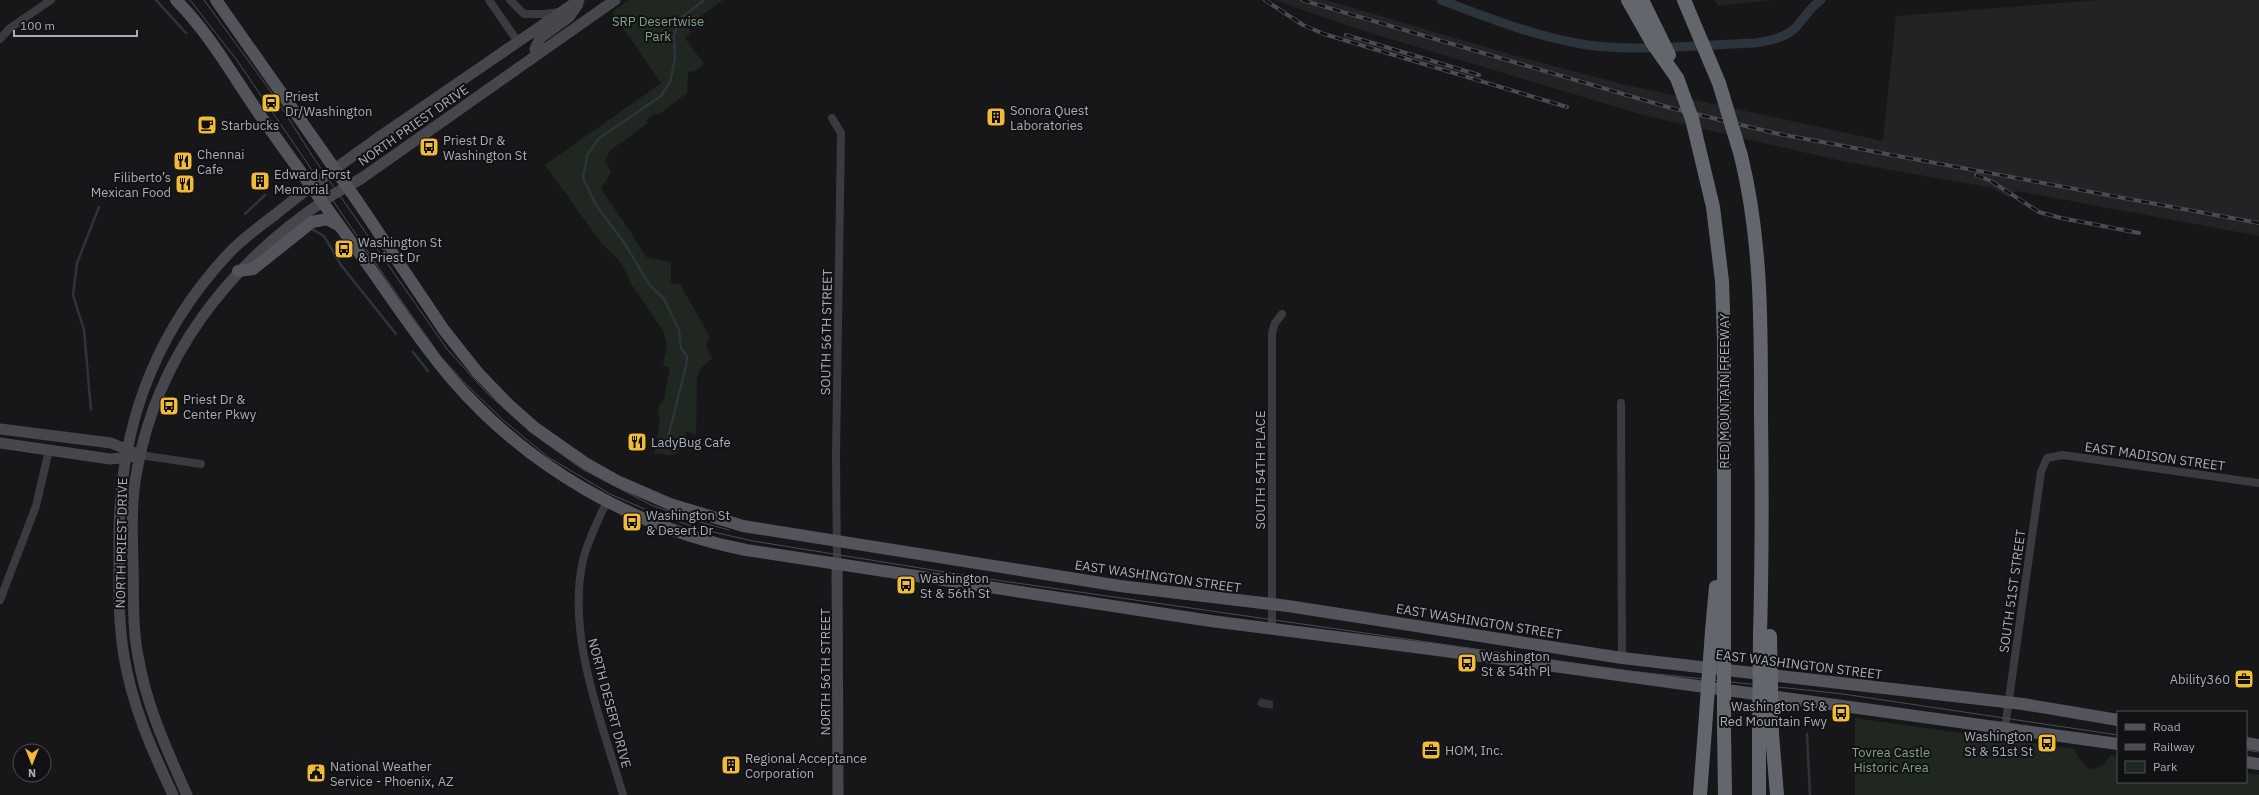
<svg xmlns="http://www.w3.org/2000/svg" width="2259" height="795" viewBox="0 0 2259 795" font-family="'IBM Plex Sans',sans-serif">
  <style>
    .built { fill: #232326 }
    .green { fill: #1f2720 }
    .water { fill: #2d353c }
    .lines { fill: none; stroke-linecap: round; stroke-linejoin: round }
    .stream { stroke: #2d353c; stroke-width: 2.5 }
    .canal { stroke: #2d353c; stroke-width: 9 }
    .street { stroke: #3a3a3f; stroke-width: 8 }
    .secondary { stroke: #46474d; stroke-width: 11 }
    .primary { stroke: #54555c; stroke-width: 12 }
    .highway { stroke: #64666e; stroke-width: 14 }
    .tram { stroke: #4b4c52; stroke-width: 1 }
    .rail-casing { stroke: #4b4c52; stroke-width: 4 }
    .rail { stroke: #121214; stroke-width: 2.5; stroke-dasharray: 8; stroke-linecap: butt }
    .highway-bridge { stroke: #64666e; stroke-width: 14 }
    .labels { text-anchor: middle; stroke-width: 4; stroke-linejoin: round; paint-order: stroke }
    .park-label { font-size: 13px; fill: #80a384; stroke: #121214 }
    .poi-label { font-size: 13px; fill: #a9adb8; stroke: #121214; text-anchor: start }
    .street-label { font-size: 13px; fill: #a9adb8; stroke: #121214 }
  </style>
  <rect width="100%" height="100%" fill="#171719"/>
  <path class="built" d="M1274,0h52l197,58 99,26 261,57 13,-125 202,-16h161v236l-242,-45 -8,7 -17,-10 -150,-27 -199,-46 -279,-84z
    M1715,0h57l-54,6z"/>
  <path class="green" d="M629,0h94l-36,26 4,6 -6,6 19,26 -8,7 -8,1 -1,21 -29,22 -2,-2 -10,7 2,3 -33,24 -6,5 -4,9 6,11 -10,17c16,23 31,44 45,68l25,5v21l9,1 30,53c-7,8 -2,14 3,21l-12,10 -4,9 -1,59 -9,-5c-2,8 -7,25 -17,24 -7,0 -9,-3 -16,0l6,-34 -2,-9 1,-6 5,-7 6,-32 -7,-1 4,-22 -4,-13 -34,-50v-4l-12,-19 -15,-14 -57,-79 116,-82 -49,-71z
    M1855,718l219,31c11,22 21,29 37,6l7,1v26h128v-9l13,2v20h-404z"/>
  <path class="water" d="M1260,698l13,3v8l-13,-2 -3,-3z"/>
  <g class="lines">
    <path class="stream" d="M156,0l30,33
      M245,214l20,-19
      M310,228l14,8 17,29 55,69
      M413,352l15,19
      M91,410l-7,-80 -11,-35 4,-32 22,-56
      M666,446l20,-80 1,-10 -6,-8 -2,-18 -15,-31 -15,-15 -24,-40 -29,-39 -13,-27 4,-22 11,-17 63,-43 9,-14 5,-24 -1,-23 3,-8 4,-9 23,-18
      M1807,734l3,61"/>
    <path class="canal" d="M1441,0c48,18 95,37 146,45 51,7 116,0 168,-2 13,-2 30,-5 40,-15 9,-9 15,-21 26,-28"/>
    <path class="street" d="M489,0l29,42
      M510,0l14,14h20l16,-2
      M0,39l10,-11 41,-28
      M832,118l9,15 -5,323 1,109
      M1621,403l1,255
      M140,455l61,9
      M607,501c-9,19 -19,39 -24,59 -17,76 19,162 40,235
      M0,600l36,-94 13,-56
      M1272,629v-296l3,-10 7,-9
      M2005,727l36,-255 6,-14 16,-3 196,28"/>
    <path class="secondary" d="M537,55l-2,-6 5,-11 29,-21 9,-13
      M0,429l111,14 22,9
      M0,443l110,16 21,-2
      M837,565l1,230
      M173,795c-21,-45 -41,-89 -49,-139 -6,-35 -5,-71 -5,-106 -2,-114 31,-213 110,-297 14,-15 31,-27 47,-39 34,-28 70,-53 106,-79 66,-45 131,-90 197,-135
      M187,795c-20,-45 -41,-90 -49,-139 -6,-31 -4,-62 -5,-93 -1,-31 -2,-63 4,-93 20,-113 91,-204 185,-268 12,-9 27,-16 40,-24l253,-178"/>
    <path class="primary" d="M176,0c34,34 57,76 84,115 36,51 72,100 108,150 27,38 52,77 83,113 75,88 182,150 295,172l465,71 219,28 688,95
      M216,0l142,202 86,128 34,43 31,32 26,23 50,35 32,18 53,23 73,22 377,60 168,20 334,52 401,46 95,16
      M238,271l15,-2 59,-47 15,-3 11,6
      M2246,743l13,2
      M2246,762l13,2"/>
    <path class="highway" d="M1628,0l25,44 24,34
      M1642,0l27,55
      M1692,119l21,88 9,74 2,59v290
      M1741,156c21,85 20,172 20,259 1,73 1,147 -1,221
      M1712,631l4,-44
      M1724,728l1,67
      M1759,734v61
      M1772,734l5,61
      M1700,795l5,-66"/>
    <path class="tram" d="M190,0l46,59 169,247 36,51 25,27 37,36 45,37 62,37 44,19 46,16 53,12 229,37 647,93 214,23 275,41
      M204,0l70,96 41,64 132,189 39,43 43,39 53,38 69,36 42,15 36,10
      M2246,750l13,2"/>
    <g class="rail-casing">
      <path id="rail" d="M1265,0l38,25 21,9 243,73
        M1302,0l369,108 108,26 480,89
        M1346,35l133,40
        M1976,175l15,6 48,31 22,6 78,15"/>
    </g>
    <use href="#rail" class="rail"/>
    <path class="highway-bridge" d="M1684,0l35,83 22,73
      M1677,78l15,41
      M1724,630v98
      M1770,636l2,98
      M1705,729l7,-98
      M1759,734l1,-98"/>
  </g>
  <defs>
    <g id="station-square" transform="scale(1)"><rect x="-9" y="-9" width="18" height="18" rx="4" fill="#f0bc37" stroke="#121214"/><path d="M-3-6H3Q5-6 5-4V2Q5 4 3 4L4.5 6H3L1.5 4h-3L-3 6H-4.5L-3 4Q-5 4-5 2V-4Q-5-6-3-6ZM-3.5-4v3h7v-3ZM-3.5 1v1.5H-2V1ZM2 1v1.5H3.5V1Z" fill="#111"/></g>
    <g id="building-square" transform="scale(1)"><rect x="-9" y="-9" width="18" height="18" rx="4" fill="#f0bc37" stroke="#121214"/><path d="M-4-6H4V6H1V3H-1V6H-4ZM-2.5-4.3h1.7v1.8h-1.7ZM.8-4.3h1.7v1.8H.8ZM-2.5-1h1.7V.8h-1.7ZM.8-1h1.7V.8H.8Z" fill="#111"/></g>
    <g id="cafe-square" transform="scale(1)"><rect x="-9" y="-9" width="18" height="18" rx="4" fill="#f0bc37" stroke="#121214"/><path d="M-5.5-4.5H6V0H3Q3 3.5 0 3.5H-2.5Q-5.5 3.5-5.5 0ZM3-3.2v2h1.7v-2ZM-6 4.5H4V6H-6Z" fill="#111"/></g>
    <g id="bus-square" transform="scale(1)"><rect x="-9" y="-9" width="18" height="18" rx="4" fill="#f0bc37" stroke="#121214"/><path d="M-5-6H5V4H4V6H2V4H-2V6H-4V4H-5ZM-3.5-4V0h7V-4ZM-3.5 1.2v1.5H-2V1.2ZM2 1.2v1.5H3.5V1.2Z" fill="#111"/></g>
    <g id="restaurant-square" transform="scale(1)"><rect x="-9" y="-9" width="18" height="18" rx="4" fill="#f0bc37" stroke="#121214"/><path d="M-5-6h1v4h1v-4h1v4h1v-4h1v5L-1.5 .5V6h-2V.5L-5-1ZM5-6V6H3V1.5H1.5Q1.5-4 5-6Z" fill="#111"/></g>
    <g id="office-square" transform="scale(1)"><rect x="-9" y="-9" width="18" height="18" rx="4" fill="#f0bc37" stroke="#121214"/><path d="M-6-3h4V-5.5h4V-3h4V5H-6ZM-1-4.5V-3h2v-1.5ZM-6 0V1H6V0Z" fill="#111"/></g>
    <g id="civic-square" transform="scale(1)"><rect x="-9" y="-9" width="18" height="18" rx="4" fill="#f0bc37" stroke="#121214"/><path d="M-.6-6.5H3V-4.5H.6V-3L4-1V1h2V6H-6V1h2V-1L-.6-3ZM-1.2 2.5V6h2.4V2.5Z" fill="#111"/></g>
  </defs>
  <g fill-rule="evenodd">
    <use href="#station-square" x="271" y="103"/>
    <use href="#building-square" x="996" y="117"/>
    <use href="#cafe-square" x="207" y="125"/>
    <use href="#bus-square" x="429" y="147"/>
    <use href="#restaurant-square" x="183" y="161"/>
    <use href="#building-square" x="260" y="181"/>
    <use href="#restaurant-square" x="185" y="184"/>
    <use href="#bus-square" x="344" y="249"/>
    <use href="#bus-square" x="169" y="406"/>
    <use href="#restaurant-square" x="637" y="442"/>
    <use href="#bus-square" x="632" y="522"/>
    <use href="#bus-square" x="906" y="585"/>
    <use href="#bus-square" x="1467" y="663"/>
    <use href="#office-square" x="2244" y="679"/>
    <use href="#bus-square" x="1841" y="713"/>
    <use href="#bus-square" x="2047" y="743"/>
    <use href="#office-square" x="1431" y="750"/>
    <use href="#building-square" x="731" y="765"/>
    <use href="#civic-square" x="316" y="773"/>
  </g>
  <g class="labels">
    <g class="park-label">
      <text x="658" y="26">SRP Desertwise<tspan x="658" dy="15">Park</tspan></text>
      <text x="1891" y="757">Tovrea Castle<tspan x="1891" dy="15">Historic Area</tspan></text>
    </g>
    <g class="poi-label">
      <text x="285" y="101">Priest<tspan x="285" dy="15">Dr/Washington</tspan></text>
      <text x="1010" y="115">Sonora Quest<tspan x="1010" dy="15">Laboratories</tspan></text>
      <text x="221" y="130">Starbucks</text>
      <text x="443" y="145">Priest Dr &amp;<tspan x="443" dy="15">Washington St</tspan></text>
      <text x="197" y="159">Chennai<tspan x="197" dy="15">Cafe</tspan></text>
      <text x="274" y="179">Edward Forst<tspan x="274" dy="15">Memorial</tspan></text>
      <text x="171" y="182" text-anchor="end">Filiberto’s<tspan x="171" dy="15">Mexican Food</tspan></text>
      <text x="358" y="247">Washington St<tspan x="358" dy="15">&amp; Priest Dr</tspan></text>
      <text x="183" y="404">Priest Dr &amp;<tspan x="183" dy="15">Center Pkwy</tspan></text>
      <text x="651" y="447">LadyBug Cafe</text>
      <text x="646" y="520">Washington St<tspan x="646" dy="15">&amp; Desert Dr</tspan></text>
      <text x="920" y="583">Washington<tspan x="920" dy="15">St &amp; 56th St</tspan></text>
      <text x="1481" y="661">Washington<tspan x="1481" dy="15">St &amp; 54th Pl</tspan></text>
      <text x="2230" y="684" text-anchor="end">Ability360</text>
      <text x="1827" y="711" text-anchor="end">Washington St &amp;<tspan x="1827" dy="15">Red Mountain Fwy</tspan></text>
      <text x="2033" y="741" text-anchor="end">Washington<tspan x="2033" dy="15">St &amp; 51st St</tspan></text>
      <text x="1445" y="755">HOM, Inc.</text>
      <text x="745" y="763">Regional Acceptance<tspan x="745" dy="15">Corporation</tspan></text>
      <text x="330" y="771">National Weather<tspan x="330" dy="15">Service - Phoenix, AZ</tspan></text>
    </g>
    <g class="street-label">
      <text transform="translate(413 125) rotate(-35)" y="5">NORTH PRIEST DRIVE</text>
      <text transform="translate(826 332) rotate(-89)" y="5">SOUTH 56TH STREET</text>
      <text transform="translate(1724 391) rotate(-90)" y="5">RED MOUNTAIN FREEWAY</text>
      <text transform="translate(2155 456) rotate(8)" y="5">EAST MADISON STREET</text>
      <text transform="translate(1260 470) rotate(-90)" y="5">SOUTH 54TH PLACE</text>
      <text transform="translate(121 543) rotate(-89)" y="5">NORTH PRIEST DRIVE</text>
      <text transform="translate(1158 576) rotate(8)" y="5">EAST WASHINGTON STREET</text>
      <text transform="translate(2012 591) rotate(-82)" y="5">SOUTH 51ST STREET</text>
      <text transform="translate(1479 621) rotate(9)" y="5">EAST WASHINGTON STREET</text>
      <text transform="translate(1799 664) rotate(7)" y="5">EAST WASHINGTON STREET</text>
      <text transform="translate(825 672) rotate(-90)" y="5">NORTH 56TH STREET</text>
      <text transform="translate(610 703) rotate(75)" y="5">NORTH DESERT DRIVE</text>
    </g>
  </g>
  <rect x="2117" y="711" width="130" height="72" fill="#121214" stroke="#4e5056"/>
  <rect x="2125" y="724" width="20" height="6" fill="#54555c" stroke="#4e5056"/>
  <text x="2153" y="731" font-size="12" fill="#a9adb8">Road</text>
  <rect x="2125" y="744" width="20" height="6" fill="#4b4c52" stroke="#4e5056"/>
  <text x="2153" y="751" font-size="12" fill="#a9adb8">Railway</text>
  <rect x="2125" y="761" width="20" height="12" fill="#1f2720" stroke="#4e5056"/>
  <text x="2153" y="771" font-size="12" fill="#a9adb8">Park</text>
  <g transform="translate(32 763) rotate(180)"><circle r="19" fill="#121214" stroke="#4e5056"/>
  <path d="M0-3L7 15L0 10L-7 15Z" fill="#f0bc37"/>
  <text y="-6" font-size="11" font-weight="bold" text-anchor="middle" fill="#a9adb8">N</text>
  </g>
  <path d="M14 30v6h123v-6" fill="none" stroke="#a9adb8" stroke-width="2"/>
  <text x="20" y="30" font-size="12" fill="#a9adb8" stroke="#121214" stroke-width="3" paint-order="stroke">100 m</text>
</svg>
